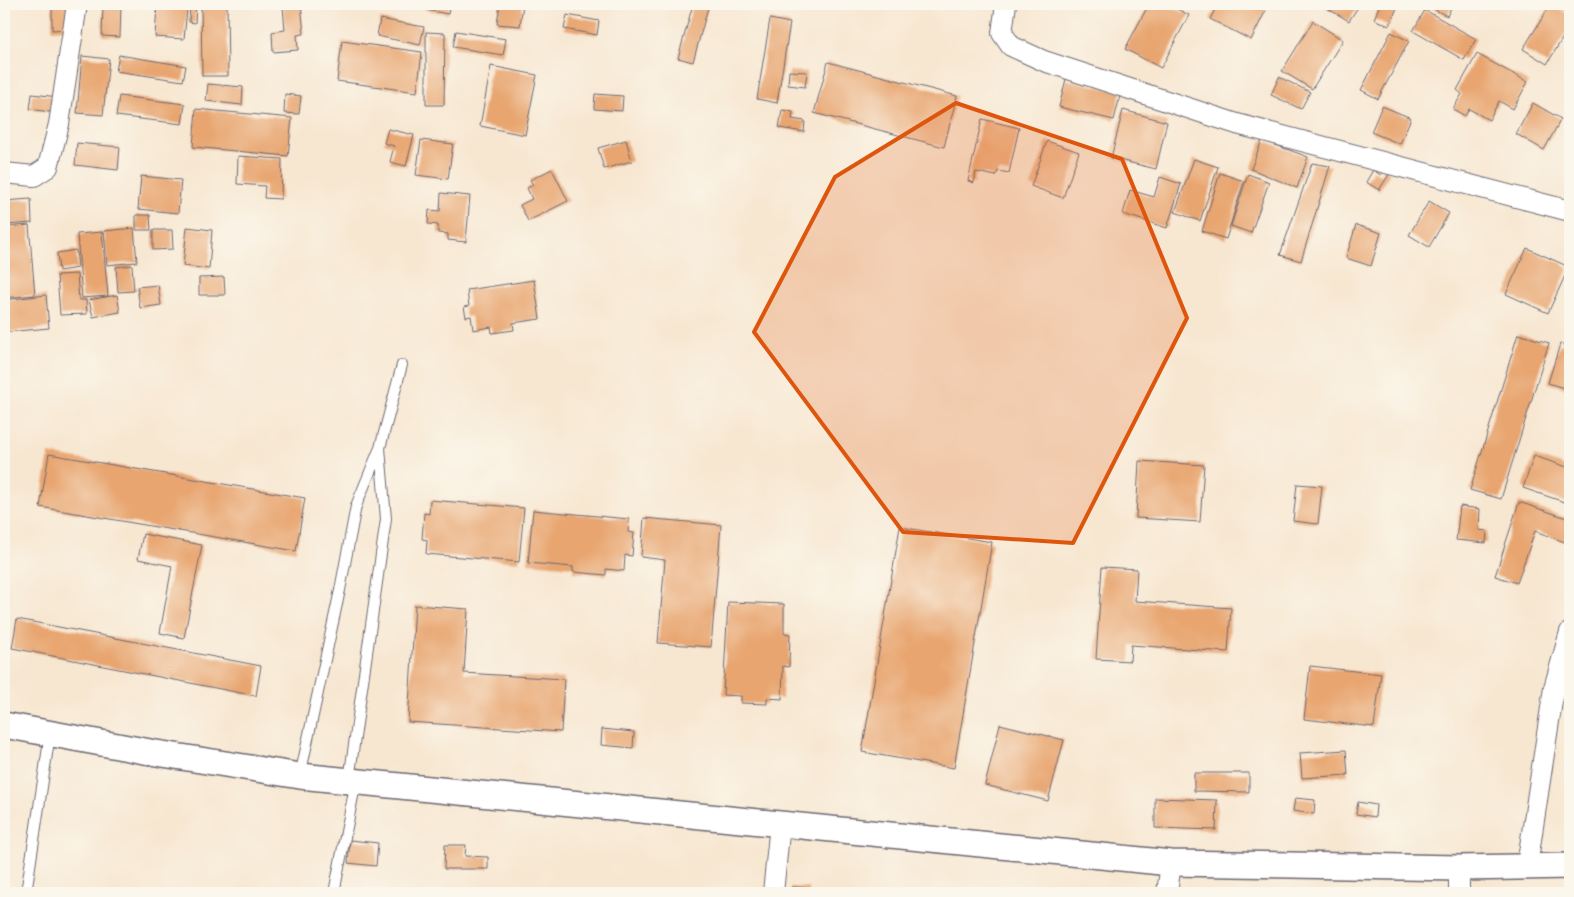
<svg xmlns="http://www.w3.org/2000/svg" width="1574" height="897" viewBox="0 0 1574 897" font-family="Pangolin,sans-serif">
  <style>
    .building { fill: #e8a570 }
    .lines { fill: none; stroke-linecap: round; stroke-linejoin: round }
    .service-casing { stroke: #6d6770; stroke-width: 12 }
    .minor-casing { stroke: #6d6770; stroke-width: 22 }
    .tertiary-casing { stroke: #6d6770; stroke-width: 28 }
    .service { stroke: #fff; stroke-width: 10 }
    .minor { stroke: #fff; stroke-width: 20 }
    .tertiary { stroke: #fff; stroke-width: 25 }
    .marked { fill: #de560e; fill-opacity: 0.2; stroke: #de560e; stroke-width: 4; stroke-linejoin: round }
  </style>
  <rect width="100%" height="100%" fill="#fbf7ec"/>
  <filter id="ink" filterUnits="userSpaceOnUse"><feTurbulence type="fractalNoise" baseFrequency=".02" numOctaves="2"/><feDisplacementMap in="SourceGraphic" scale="10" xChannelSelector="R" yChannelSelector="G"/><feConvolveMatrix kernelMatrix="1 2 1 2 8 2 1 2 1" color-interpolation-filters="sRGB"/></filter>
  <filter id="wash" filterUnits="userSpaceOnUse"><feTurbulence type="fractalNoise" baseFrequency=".0096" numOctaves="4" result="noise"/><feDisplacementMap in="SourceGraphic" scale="20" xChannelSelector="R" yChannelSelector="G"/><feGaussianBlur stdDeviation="1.12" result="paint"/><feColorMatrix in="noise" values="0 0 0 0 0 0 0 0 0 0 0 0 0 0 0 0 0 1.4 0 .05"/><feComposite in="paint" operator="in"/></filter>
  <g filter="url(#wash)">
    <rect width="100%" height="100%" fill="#f7e7d1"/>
    <g id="blocks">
      <path class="building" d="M52,4h16v25l-16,1z
        M103,4h18l-1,33 -18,-1z
        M190,4h6l-1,19 -6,-1z
        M201,4h26l1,72h-26z
        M301,4l3,30 -7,1 1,15 -25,2 -1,-20 13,-2 -2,-24z
        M427,4h23l-2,10 -22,-4z
        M500,4h23l-3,22 -23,-2z
        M693,4h16l-16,58 -15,-4z
        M1149,4h18l22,11 -28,53 -36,-19z
        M1218,4h51l-18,36 -41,-21z
        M1320,4h40l-11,17z
        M1380,4l17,4 -8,18 -15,-7z
        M1424,4h29l-6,12z
        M1551,4l19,11v11l-23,38 -24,-15z
        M157,6l30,3 -3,30 -29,-2z
        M1425,10l51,29 -12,21 -51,-29z
        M567,15l32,6 -2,14 -33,-6z
        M380,19l44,8 -4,18 -43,-9z
        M770,19l20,4 -13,80 -20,-4z
        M1313,21l30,19 -31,49 -30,-18z
        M456,31l50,8 -3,16 -50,-8z
        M426,32l19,1 -1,72h-18z
        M1391,32l18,9 -31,58 -17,-9z
        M342,41l80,11 -5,40 -80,-11z
        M1477,54l51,28 -15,27 -14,-8 -10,19 -20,-11 -4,7 -12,-7 9,-15 -5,-4z
        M119,55l67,11 -3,15 -67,-10z
        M82,56l27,3 -6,56 -26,-2z
        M828,62l129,34 -13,51 -130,-34z
        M491,66l46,9 -12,60 -45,-9z
        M789,71l18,1 -2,15 -17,-2z
        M1279,77l31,15 -9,17 -30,-14z
        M1066,79l55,13 -7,28 -55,-13z
        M208,84l35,3 -1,18 -36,-4z
        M32,94l27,3 -3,16 -26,-4z
        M285,94l16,2 -2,18 -15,-1z
        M595,94l28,2 -1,15 -28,-2z
        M119,96l66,8 -3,20 -66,-8z
        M1533,103l28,16 -17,31 -28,-16z
        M1570,104v12l-4,-2z
        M1382,106l29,12 -11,26 -29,-12z
        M196,109l96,9 -4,38 -95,-9z
        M782,110l11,2 -1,7 13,2 -1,11 -25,-4z
        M1123,110l44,12 -11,47 -45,-11z
        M982,119l37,9 -10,45 -11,-2 -2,5 -20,-4 -2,11 -6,-2z
        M388,129l26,6 -8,31 -16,-4 4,-16 -10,-3z
        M421,140l32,4 -5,35 -32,-4z
        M626,140l6,21 -28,8 -6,-21z
        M1262,140l46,17 -11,31 -46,-19z
        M1047,141l32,11 -16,46 -32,-12z
        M77,143l43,4 -2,23 -43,-5z
        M238,156l44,3 -1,40 -17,-1 1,-12 -28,-2z
        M1194,159l24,8 -18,54 -25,-9z
        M1312,163l18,3 -29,95 -21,-6z
        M552,169l16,32 -40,20 -8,-16 12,-6 -5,-11 6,-3 -3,-5z
        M1384,169l6,4 -11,17 -13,-8 7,-12 8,5z
        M1220,173l24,8 -18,58 -24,-8z
        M1248,174l21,8 -18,51 -20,-7z
        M141,176l40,4 -3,33 -40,-4z
        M1160,177l21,7 -14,44 -44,-14 7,-24 24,7z
        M441,193l29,3 -4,46 -18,-2v-6l-10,-1v-8l-10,-1 1,-14 11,1z
        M31,199l1,24 -28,2v-24z
        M1429,201l20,12 -20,34 -20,-12z
        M136,215h14l1,15h-15z
        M29,225l6,70 -31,3v-71z
        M1356,225l25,8 -10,33 -25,-8z
        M187,227l25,3 -3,39 -26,-3z
        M134,228l3,34 -30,3 -3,-34z
        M153,230h19l1,19 -20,1z
        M102,232l6,64 -26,2 -5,-64z
        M1527,248l42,19 -21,46 -42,-19z
        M76,250l2,18 -19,3 -2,-18z
        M132,265l2,26 -16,1 -2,-25z
        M77,274l2,26h7l1,14 -27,1 -3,-40z
        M224,277l1,18h-26v-17z
        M534,280l6,39 -27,4 1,7 -22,3 -1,-6 -18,3 -2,-14 -5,1 -2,-10 5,-1 -2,-16z
        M158,285l3,20 -21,3 -3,-21z
        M46,295l3,33 -42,4 -3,-32z
        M117,295l3,17 -27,5 -4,-17z
        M1518,334l31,9 -48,156 -31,-9z
        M1560,344l10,3v43l-22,-7z
        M49,454l256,44 -9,53 -256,-44z
        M1534,456l36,12v36l-47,-16z
        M1139,461l65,4 -4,57 -64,-4z
        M1297,484l25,2 -4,38 -25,-3z
        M430,500l94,8 -5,54 -93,-8 1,-14 -5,-1 2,-26 5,1z
        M1519,502l51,17v25l-35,-13 -18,52 -22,-7z
        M1460,506l20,3 -1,21 8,1 -1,12 -30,-3z
        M533,510l96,9 -1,13 6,1 -2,23 -7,-1 -1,16 -18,-2v6l-33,-3v-5l-45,-4z
        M644,518l77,7 -10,122 -53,-4 7,-83 -24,-3z
        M900,527l92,15 -38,226 -92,-16z
        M143,534l59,11 -18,93 -24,-5 12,-67 -34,-7z
        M1102,567l35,2 -2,32 96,7 -3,44 -97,-7 -1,16 -34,-2z
        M728,602l56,2v29l6,1 -1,33 -6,-1 -1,33 -15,-1v6l-26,-1v-7l-18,-1z
        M415,605l53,4 -4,64 100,6 -3,53 -153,-10z
        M17,619l244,47 -5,30 -244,-48z
        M1310,666l71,8 -7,53 -70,-8z
        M1000,724l64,16 -16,61 -63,-16z
        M602,729l32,3 -1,16 -32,-3z
        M1346,750l2,25 -46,3 -2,-25z
        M1194,773h55v19l-55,-1z
        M1155,798l62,2 -1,30 -61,-2z
        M1295,798l20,2 -1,14 -21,-3z
        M1358,802l18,3 -1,12 -19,-3z
        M350,840l28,3 -2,23 -28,-3z
        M445,845h21l-1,11 23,1v12h-44z
        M791,887l18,1v5h-18z
        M363,890l15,2v1h-15z"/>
    </g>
  </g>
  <g filter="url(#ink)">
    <use href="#blocks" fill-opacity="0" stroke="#6d6770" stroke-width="1"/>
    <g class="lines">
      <g class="service-casing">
        <path id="service" d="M300,776l40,-186 16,-84 23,-56
          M349,780l37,-261 -6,-71 22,-83
          M26,893l24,-159
          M334,893l22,-112"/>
      </g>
      <g class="minor-casing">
        <path id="minor" d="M1006,4l-4,29 9,13 33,15 193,63 333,87
          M4,173l30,3 14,-9 11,-43 18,-120
          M1527,866l27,-178 16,-56
          M1459,868v25
          M773,893l7,-69
          M1167,893l4,-30"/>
      </g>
      <g class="tertiary-casing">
        <path id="tertiary" d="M4,725l146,27 150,24 871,87 288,5 111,-2"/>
      </g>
      <use href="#service" class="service"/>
      <use href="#minor" class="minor"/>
      <use href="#tertiary" class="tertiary"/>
    </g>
  </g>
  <path class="marked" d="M956,103l166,56 65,159 -114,225 -170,-11 -149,-200 81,-155z"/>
  <rect width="1574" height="897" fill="none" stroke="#fbf7ec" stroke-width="20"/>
</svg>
